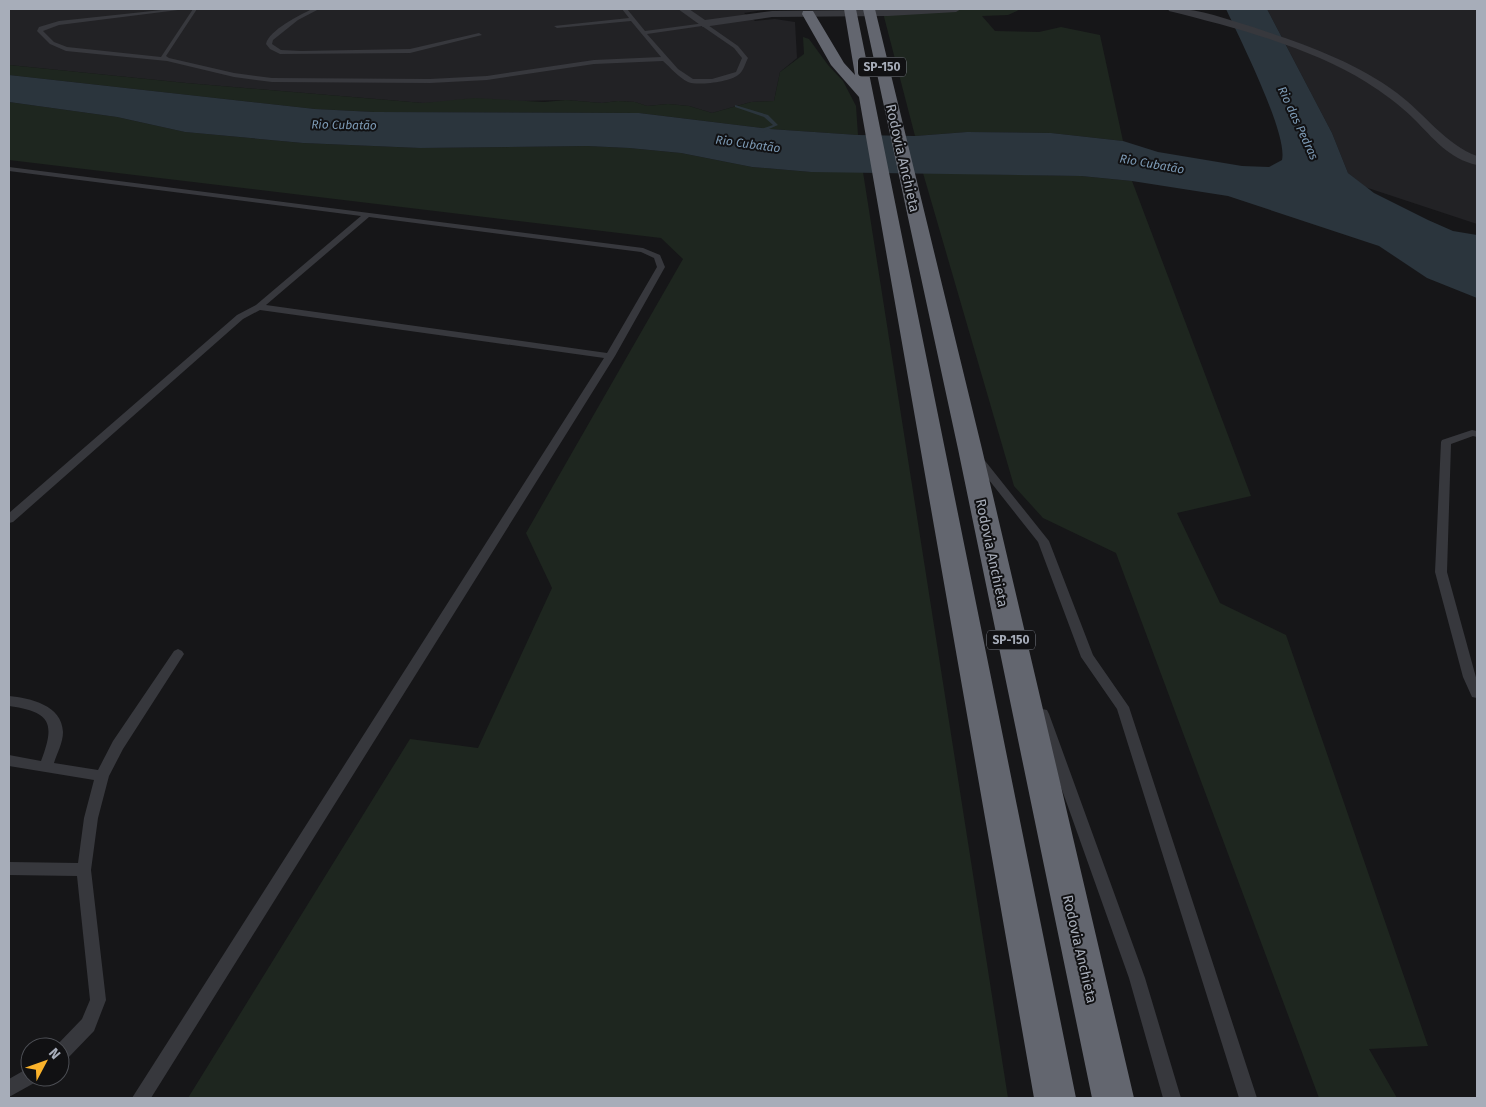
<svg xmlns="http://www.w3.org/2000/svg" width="1486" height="1107" viewBox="0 0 1486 1107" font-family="'Fira Sans',sans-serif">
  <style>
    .built { fill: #222225 }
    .green { fill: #1e261f }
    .water { fill: #2b353d }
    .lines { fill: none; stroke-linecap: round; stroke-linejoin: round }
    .stream { fill: #2b353d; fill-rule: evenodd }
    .service { fill: #37383d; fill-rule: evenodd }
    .minor { fill: #37383d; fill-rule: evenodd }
    .motorway { fill: #63666f; fill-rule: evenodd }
    .labels { text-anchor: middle; stroke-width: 4; stroke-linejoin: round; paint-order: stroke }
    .shield { fill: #111113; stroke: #7a7e87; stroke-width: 1 }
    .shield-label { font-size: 12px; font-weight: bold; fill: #a7adb9 }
    .far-water-label { font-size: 12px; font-style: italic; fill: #7d9bb6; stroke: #111113 }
    .street-label { font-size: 14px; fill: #a7adb9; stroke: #111113 }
  </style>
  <rect width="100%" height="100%" fill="#161618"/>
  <path class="built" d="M9,9h761l-26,4 11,8 20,-2 20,3 2,36 -17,14 -6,29 -23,1 -39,11 -23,-7 -21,-2 -21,2 -12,-4 -17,-1 -16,2 -36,-3 -143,3 -237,-20 -177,-18z
    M1267,9h210v215l-112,-37 -17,-14 -16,-40z"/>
  <path class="green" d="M882,9h139l-13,6 -26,1 13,15 44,1 22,-5 39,8 23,106 -72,-8 -84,-1 -52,4z
    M803,37l6,2 19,26 15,16 13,25 2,29 -88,-6 -131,-16 -265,-1 -59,-3 -306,-34v-10l177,18 237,20 52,-5 69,4 22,-2 36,3 16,-2 17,1 12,4 21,-2 21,2 23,7 39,-11 23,-1 6,-29 24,-18z
    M9,102l108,15 68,15 118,11 117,5 167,-2 42,2 52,5 71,14 59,5h52l145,926h-820l222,-359 68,9 74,-160 -26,-55 157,-274 -22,-21 -652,-78z
    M923,173l158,3 51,5 119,315 -74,17 43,90 66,32 142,411 -59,3 28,49h-78l-203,-545 -73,-35 -29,-32z"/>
  <path class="water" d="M1226,9h41l65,124 16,40 26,20 54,27 25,11 24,4v63l-50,-20 -48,-32 -151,-50 -96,-15 -51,-5 -270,-4 -59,-5 -71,-14 -52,-5 -42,-2 -167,2 -117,-5 -118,-11 -68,-15 -108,-15v-27l306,34 59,3 265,1 131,16 88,6 57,1 52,-4 84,1 72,8 35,11 84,14 27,1 13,-7c6,-26 -42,-121 -56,-151z"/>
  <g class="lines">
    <path class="stream" d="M735,105l33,10 10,10 -16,7h-4v-2l15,-5 -9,-8 -29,-10z"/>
    <path class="service" d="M171,9h15l-127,16 -16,6 11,11 13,5 94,10 32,-48h4l-31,47 3,2 65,15 38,5 158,1 57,-3 107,-16 67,-3 -30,-36 -74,7 -3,-2 75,-8 -7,-9h5l18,22 60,-8 33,23 10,12c-3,6 -5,14 -10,17 -8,7 -41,11 -50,7 -10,-5 -17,-14 -25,-21l-69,3 -107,16 -57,3 -158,-1 -38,-5 -67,-16 -101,-10 -16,-7 -13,-13 2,-4 20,-6zM702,26l32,22 8,10 -6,14 -24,7h-19l-15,-10 -31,-35z
      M312,9h7l-21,11 -25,20 -1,4 9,6 20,1 109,-2 69,-16 3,2 -72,18 -130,1 -10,-5 -4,-5c3,-14 34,-29 46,-35z
      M9,167l634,81 17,7 5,12 -50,89 -464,742h-19l472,-740 -344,-48 -17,9 -230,203 -4,1v-10l228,-198 19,-10 105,-89 -352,-45zM369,217l272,35 13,6 3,9 -50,86 -341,-48z
      M1472,430l5,1v6l-4,-1 -22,8 -4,128 30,109v17l-5,-1 -9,-20 -28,-105 6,-130 1,-2z
      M978,456l4,1 67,84 44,114 36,52 128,391h-18l-122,-389 -36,-52 -43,-115 -64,-81 -1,-2 1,-2z
      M178,649l4,2 2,3 -61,95 -14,27 -11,42 -7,52 15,130 -12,31 -28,29 -6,2v-15h-5l27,-28 8,-19 -13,-124 -68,-1v-13l69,1 6,-45 10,-38 -85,-14v-11l32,6c15,-39 9,-49 -32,-55v-10c21,2 53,9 54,36 0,11 -6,21 -9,31l44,7 15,-29 61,-90z
      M1042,709l5,1 2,4 96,264 36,120h-18l-34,-120 -94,-264 2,-4z
      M30,1067v10h8l-2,5 -27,15v-18z"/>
    <path class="minor" d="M678,9h11l16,11 67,-9 189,-2 -5,3 -68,4 -116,1 -69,10z
      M1168,9c28,-2 57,10 85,18 50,17 101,34 144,66 27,20 49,52 80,63v9c-28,-6 -44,-27 -63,-46 -14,-14 -32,-27 -48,-37 -56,-35 -133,-55 -197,-71z"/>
    <path class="motorway" d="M844,9h12l220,1089h-42l-175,-1001 -28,-32 -29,-51 1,-3h10l31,52 11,12z
      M863,9h12l107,440 152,649h-42l-134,-649z"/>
  </g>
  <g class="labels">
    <g class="shield">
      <rect x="858" y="57.5" width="48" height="19" rx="4"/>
      <rect x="987" y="630.5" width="48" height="19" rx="4"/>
    </g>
    <g class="shield-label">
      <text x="882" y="71">SP-150</text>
      <text x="1011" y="644">SP-150</text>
    </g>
    <g class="far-water-label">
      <text transform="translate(1298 123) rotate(65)" y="4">Rio das Pedras</text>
      <text transform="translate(344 125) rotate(1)" y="4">Rio Cubatão</text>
      <text transform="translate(748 144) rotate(8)" y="4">Rio Cubatão</text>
      <text transform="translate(1152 164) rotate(10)" y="4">Rio Cubatão</text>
    </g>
    <g class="street-label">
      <text transform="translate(903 158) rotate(77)" y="5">Rodovia Anchieta</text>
      <text transform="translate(992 553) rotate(78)" y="5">Rodovia Anchieta</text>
      <text transform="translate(1080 949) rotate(77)" y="5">Rodovia Anchieta</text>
    </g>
  </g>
  <rect width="1486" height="1107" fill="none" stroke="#a7adb9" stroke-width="20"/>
  <g transform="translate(45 1062) rotate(49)"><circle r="24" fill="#111113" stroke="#4d4f55"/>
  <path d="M0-4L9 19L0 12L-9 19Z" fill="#fbb32b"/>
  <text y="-8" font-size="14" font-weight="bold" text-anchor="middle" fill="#a7adb9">N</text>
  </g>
</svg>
